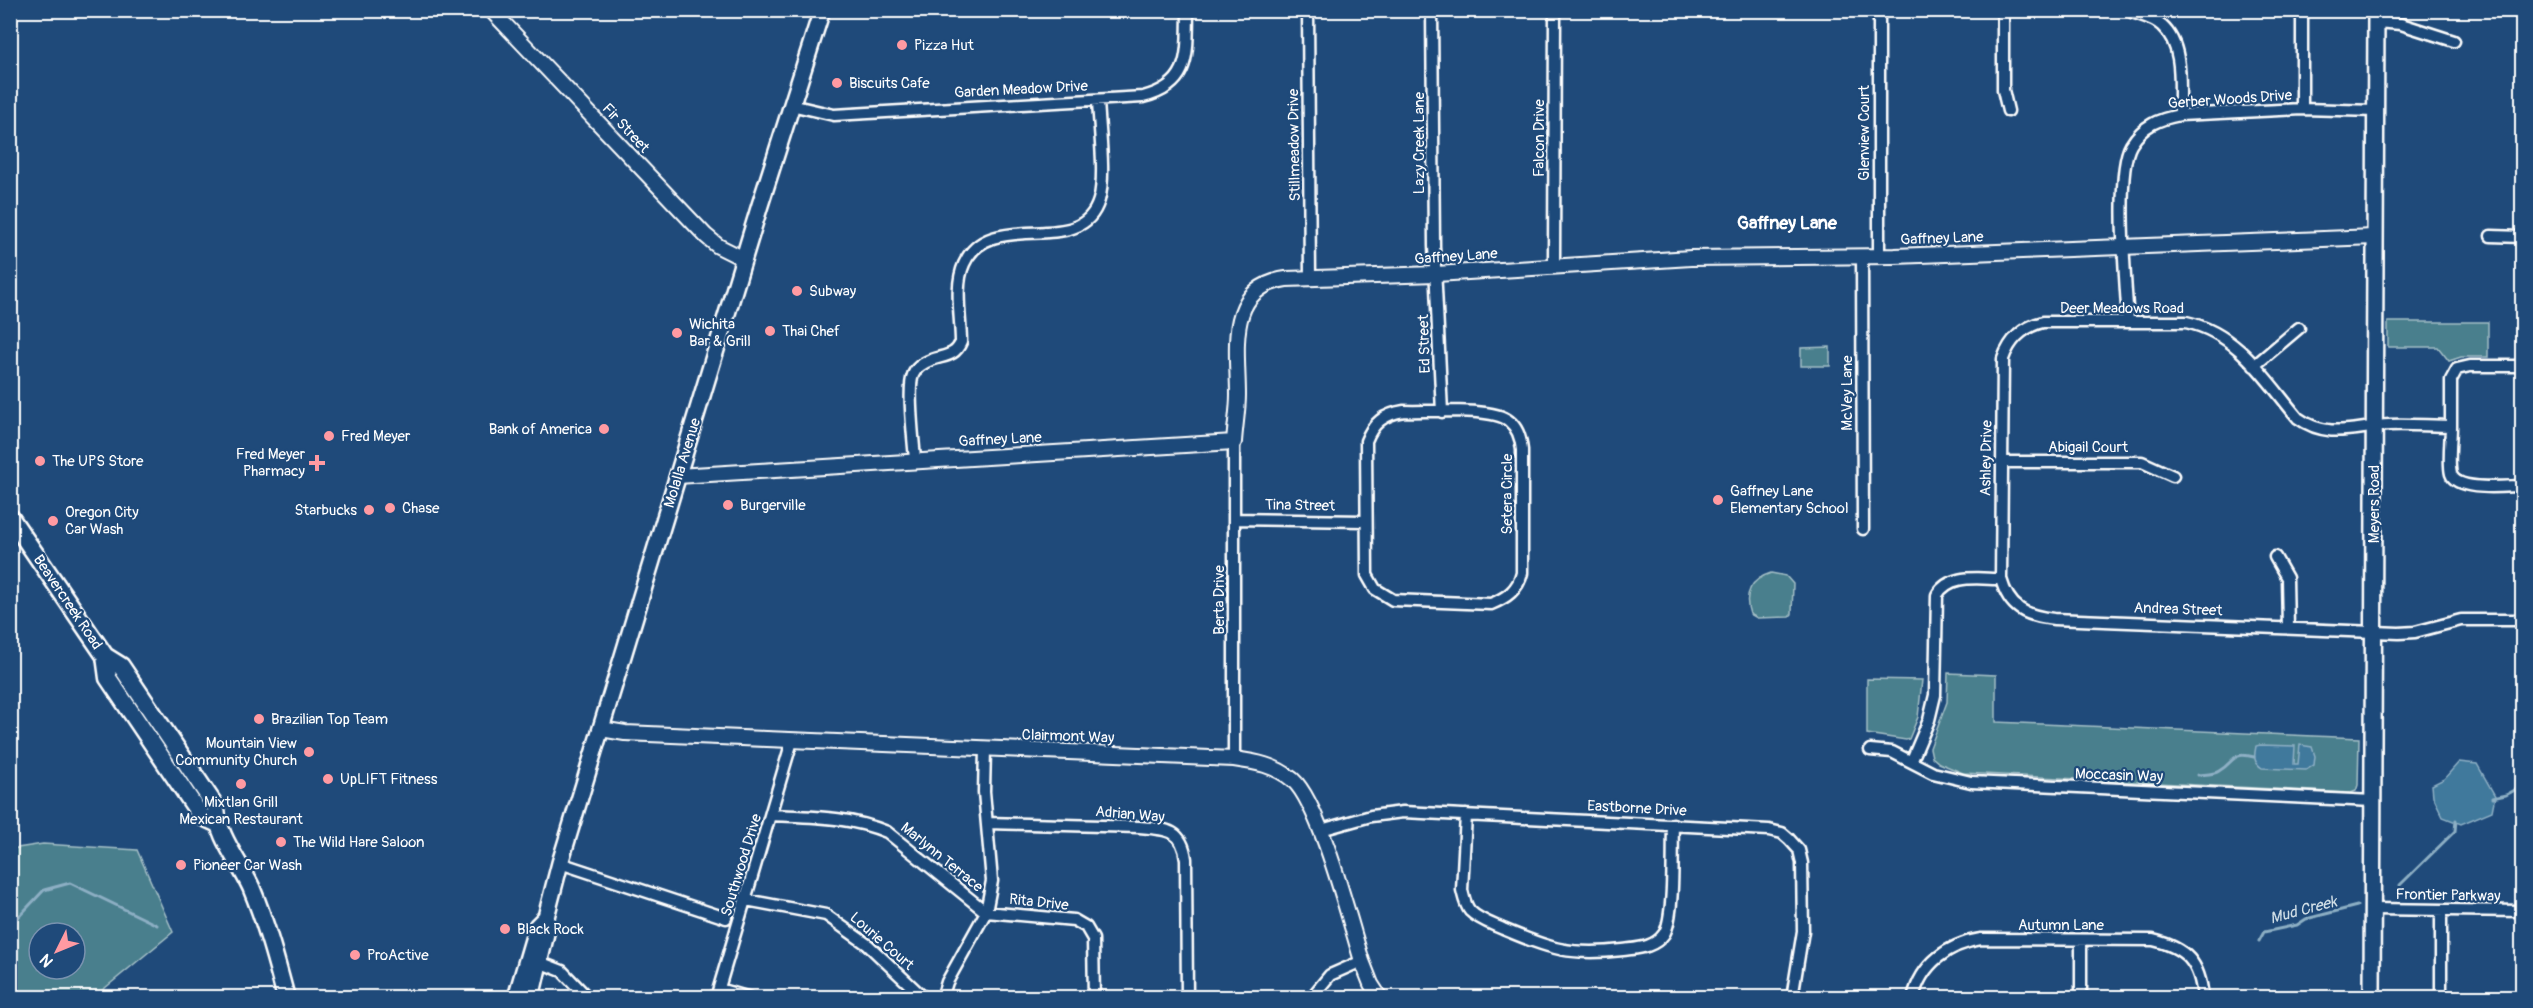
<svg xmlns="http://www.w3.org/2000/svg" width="2533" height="1008" viewBox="0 0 2533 1008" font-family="Pangolin,sans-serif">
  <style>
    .green { fill: #4a7f8d; stroke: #a4bfc6; stroke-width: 1.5; fill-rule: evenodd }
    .water { fill: #41799c; stroke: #8dafc4; stroke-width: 1.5 }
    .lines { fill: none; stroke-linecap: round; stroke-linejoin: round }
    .stream { stroke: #8dafc4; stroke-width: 3 }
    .minor-casing { stroke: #fff; stroke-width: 15 }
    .tertiary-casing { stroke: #fff; stroke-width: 18 }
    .secondary-casing { stroke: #fff; stroke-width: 20 }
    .primary-casing { stroke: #fff; stroke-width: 21 }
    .minor { stroke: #1f4a7a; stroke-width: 10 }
    .tertiary { stroke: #1f4a7a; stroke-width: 14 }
    .secondary { stroke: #1f4a7a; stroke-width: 15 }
    .primary { stroke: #1f4a7a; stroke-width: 16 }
    .poi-dot { fill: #ff9aa2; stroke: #1f4a7a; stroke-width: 2 }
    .labels { text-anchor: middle; stroke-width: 4.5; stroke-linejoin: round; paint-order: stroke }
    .poi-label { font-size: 15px; fill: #fff; stroke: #1f4a7a; text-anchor: start }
    .street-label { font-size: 15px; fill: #fff; stroke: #1f4a7a }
    .water-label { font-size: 16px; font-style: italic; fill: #d0dee6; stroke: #1f4a7a }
    .quarter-label { font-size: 18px; font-weight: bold; fill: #fff; stroke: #1f4a7a }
  </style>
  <rect width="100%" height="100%" fill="#1f4a7a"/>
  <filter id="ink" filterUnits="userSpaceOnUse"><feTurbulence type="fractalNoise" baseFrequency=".0167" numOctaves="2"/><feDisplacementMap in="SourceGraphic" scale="12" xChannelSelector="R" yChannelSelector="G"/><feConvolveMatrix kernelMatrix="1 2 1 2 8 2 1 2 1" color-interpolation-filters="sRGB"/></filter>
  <g filter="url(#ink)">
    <path class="green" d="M2388,322h100v35h-27l-12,4 -11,-14h-50z
      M1830,347v19h-29v-18z
      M1771,573l15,3 7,8 -1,30 -3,3 -32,1 -7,-4c-7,-20 1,-35 21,-41z
      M1948,673l48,2v47l363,16 -1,47 -2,6 -5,2 -388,-20 -24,-10 -7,-6 -2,-9 17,-46z
      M1867,679l55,1 -4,37 -9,22 -3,1 -39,-6z
      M43,844l94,6 36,82 -79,65h-83v-148zM39,933h36v36h-36z"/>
    <path class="water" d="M2260,745l35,1 -1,18h4l2,-19 12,2 3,9 -1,9 -8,5 -44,-2c-9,-6 -8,-12 -6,-22z
      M2459,762l18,2 18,32 -3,15 -31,13 -18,-7 -10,-21 -1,-11 12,-6z"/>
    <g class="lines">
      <path class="stream" d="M2198,775c7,-1 15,0 21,-4 16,-9 12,-20 35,-14
        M2492,798l14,-3 16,-9
        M2400,885l55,-54 1,-11
        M10,926l34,-36 26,-7 87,42
        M2259,941l5,-9 33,-7 9,-6 51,-13"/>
      <g class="minor-casing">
        <path id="minor" d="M1308,10l2,269
          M1432,10l2,236 8,166
          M2003,10v80l5,21
          M2302,10v99
          M2132,12c10,4 22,6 30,14 23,20 17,62 18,89
          M2376,22l25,2 53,17
          M791,105l43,10 309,-18c49,-12 44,-44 45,-87
          M2491,236l31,1
          M1879,256v-246
          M1862,257l1,272
          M1554,265l1,-255
          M2128,322c-2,-36 -13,-150 3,-177 12,-20 28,-26 49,-30l122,-6 74,2
          M2254,366l45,-38
          M1404,411c23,1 89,-4 105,10 9,7 12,18 13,29v123c-4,17 -16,25 -31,31l-98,-4 -18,-11 -8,-14 -1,-134c7,-18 18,-27 38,-30z
          M2451,426v-46l6,-11 13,-3h52
          M915,460c-1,-17 -8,-71 -2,-85 3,-8 10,-12 18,-15 13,-5 24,-3 30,-18 0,-24 -7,-56 3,-78 26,-59 117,-3 135,-64 7,-25 0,-73 -1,-100
          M2001,462h141l31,14
          M2522,486c-16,0 -65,6 -71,-12 -3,-11 0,-36 0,-48 -21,0 -42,-2 -62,-1 -33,2 -61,15 -91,-7 -32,-38 -60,-85 -112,-96h-143c-20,5 -33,17 -40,37l-2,220c8,29 24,37 53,40l345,14 16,-1 46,-12h61
          M1234,519l131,2
          M2275,557l12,21 1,50
          M1870,750l22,2 41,21 38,9 402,19
          M1234,759v-317
          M1912,760l17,-40 6,-25 2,-100c13,-22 41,-16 64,-16
          M771,815c42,2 77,1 116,17l99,80 88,8 12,7 7,12 1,59
          M1466,815l-4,75c2,8 3,15 8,21 9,9 22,13 33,18 48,20 66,27 120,21 15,-2 31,-2 41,-16 11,-17 8,-87 9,-110
          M987,823l152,4c28,2 43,2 47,32l1,139
          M1321,830l50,-14 32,-4 366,18 13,3 7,6 10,11 3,13 1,68 -11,67
          M560,863l166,55
          M746,900l80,15 42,30 56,53
          M2372,909l150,2
          M2081,940v58
          M539,962l23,9 26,27
          M719,989l31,9
          M716,998l76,-257
          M942,998l5,-16 39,-70 6,-31 -8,-89 1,-43
          M1311,998l19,-23 32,-14
          M1913,998c8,-34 35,-54 68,-59l172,1c33,8 47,22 50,58
          M2441,998v-87"/>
      </g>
      <g class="tertiary-casing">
        <path id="tertiary" d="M491,10l215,226 12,10 26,13
          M677,476l557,-34c1,-16 4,-32 4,-47 0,-46 -13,-107 48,-116l150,-5 255,-16 204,-2 479,-19
          M601,729l24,4 609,26c22,3 41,6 59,21 27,24 57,142 69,181l9,23 9,14"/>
      </g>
      <g class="secondary-casing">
        <path id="secondary" d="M518,998l-1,-4 20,-68 9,-9
          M531,998l16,-69 -1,-12 14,-54 200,-658 62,-195
          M2372,998l4,-988"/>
      </g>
      <g class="primary-casing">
        <path id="primary" d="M10,517l95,139 16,10 95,141c1,29 23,54 35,80 15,36 25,73 35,111
          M105,656l3,22 93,138 15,7"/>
      </g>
      <use href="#minor" class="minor"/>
      <use href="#tertiary" class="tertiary"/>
      <use href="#secondary" class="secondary"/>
      <use href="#primary" class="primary"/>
    </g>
  </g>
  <g class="poi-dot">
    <circle cx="902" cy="45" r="6"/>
    <circle cx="837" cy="83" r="6"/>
    <circle cx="797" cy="291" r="6"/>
    <circle cx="770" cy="331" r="6"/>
    <circle cx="677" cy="333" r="6"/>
    <circle cx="604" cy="429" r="6"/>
    <circle cx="329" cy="436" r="6"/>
    <circle cx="40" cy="461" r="6"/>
    <path d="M314 454h6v6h6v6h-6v6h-6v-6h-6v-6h6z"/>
    <circle cx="1718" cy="500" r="6"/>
    <circle cx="728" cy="505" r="6"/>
    <circle cx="390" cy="508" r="6"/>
    <circle cx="369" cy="510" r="6"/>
    <circle cx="53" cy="521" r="6"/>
    <circle cx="259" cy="719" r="6"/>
    <circle cx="309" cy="752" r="6"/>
    <circle cx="328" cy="779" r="6"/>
    <circle cx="241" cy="784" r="6"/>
    <circle cx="281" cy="842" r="6"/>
    <circle cx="181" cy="865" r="6"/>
    <circle cx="505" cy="929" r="6"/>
    <circle cx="355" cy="955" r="6"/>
  </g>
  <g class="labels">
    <g class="poi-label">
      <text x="914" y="50">Pizza Hut</text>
      <text x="849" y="88">Biscuits Cafe</text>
      <text x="809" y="296">Subway</text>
      <text x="689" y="329">Wichita<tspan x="689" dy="17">Bar &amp; Grill</tspan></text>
      <text x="782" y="336">Thai Chef</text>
      <text x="592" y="434" text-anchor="end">Bank of America</text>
      <text x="341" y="441">Fred Meyer</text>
      <text x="305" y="459" text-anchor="end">Fred Meyer<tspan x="305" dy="17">Pharmacy</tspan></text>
      <text x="52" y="466">The UPS Store</text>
      <text x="1730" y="496">Gaffney Lane<tspan x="1730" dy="17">Elementary School</tspan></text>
      <text x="740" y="510">Burgerville</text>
      <text x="402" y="513">Chase</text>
      <text x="357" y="515" text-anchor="end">Starbucks</text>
      <text x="65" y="517">Oregon City<tspan x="65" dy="17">Car Wash</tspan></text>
      <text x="271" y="724">Brazilian Top Team</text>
      <text x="297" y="748" text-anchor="end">Mountain View<tspan x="297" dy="17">Community Church</tspan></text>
      <text x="340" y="784">UpLIFT Fitness</text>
      <text x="241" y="807" text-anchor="middle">Mixtlan Grill<tspan x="241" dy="17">Mexican Restaurant</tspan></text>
      <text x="293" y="847">The Wild Hare Saloon</text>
      <text x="193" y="870">Pioneer Car Wash</text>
      <text x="517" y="934">Black Rock</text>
      <text x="367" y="960">ProActive</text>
    </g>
    <g class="street-label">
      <text transform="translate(1021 89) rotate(-3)" y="5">Garden Meadow Drive</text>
      <text transform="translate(2230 99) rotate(-4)" y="5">Gerber Woods Drive</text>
      <text transform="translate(626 128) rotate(47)" y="5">Fir Street</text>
      <text transform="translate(1864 133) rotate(-90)" y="5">Glenview Court</text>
      <text transform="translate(1539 138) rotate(-90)" y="5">Falcon Drive</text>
      <text transform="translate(1419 143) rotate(-90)" y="5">Lazy Creek Lane</text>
      <text transform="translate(1294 145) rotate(-91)" y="5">Stillmeadow Drive</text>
      <text transform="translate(1942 238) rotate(-2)" y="5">Gaffney Lane</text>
      <text transform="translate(1456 256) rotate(-4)" y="5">Gaffney Lane</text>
      <text x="2122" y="313">Deer Meadows Road</text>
      <text transform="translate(1424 344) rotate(-92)" y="5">Ed Street</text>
      <text transform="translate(1847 393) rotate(-90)" y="5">McVey Lane</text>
      <text transform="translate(1000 439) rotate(-3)" y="5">Gaffney Lane</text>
      <text x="2088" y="452">Abigail Court</text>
      <text transform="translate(1986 458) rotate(-89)" y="5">Ashley Drive</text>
      <text transform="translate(682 463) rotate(-73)" y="5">Molalla Avenue</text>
      <text transform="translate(1507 494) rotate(-90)" y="5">Setera Circle</text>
      <text transform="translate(2374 504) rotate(-90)" y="5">Meyers Road</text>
      <text transform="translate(1300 505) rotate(1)" y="5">Tina Street</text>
      <text transform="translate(1219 600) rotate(-90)" y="5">Berta Drive</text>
      <text transform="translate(68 602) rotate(56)" y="5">Beavercreek Road</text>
      <text transform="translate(2178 609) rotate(2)" y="5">Andrea Street</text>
      <text transform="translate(1068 736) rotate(2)" y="5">Clairmont Way</text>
      <text transform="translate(2119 775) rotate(2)" y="5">Moccasin Way</text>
      <text transform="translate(1637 808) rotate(3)" y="5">Eastborne Drive</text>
      <text transform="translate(1130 814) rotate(5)" y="5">Adrian Way</text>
      <text transform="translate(942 857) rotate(39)" y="5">Marlynn Terrace</text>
      <text transform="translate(741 865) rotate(-73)" y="5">Southwood Drive</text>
      <text transform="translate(2448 895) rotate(1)" y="5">Frontier Parkway</text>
      <text transform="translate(1039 902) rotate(6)" y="5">Rita Drive</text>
      <text x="2061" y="930">Autumn Lane</text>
      <text transform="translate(882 941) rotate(41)" y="5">Lourie Court</text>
    </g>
    <g class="water-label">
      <text transform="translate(2303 909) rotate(-15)" y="6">Mud Creek</text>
    </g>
    <g class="quarter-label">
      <text x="1787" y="229">Gaffney Lane</text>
    </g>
  </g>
  <rect width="2533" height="1008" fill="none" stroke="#1f4a7a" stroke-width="36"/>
  <rect x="18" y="18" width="2497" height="972" fill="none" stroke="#fff" stroke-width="2" filter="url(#ink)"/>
  <g transform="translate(57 951) rotate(227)"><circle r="28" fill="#1f4a7a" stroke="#7992af" stroke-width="1.5"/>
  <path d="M0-4.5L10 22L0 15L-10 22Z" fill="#ff9aa2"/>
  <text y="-9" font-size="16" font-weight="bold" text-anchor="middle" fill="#ffffff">N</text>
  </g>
</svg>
